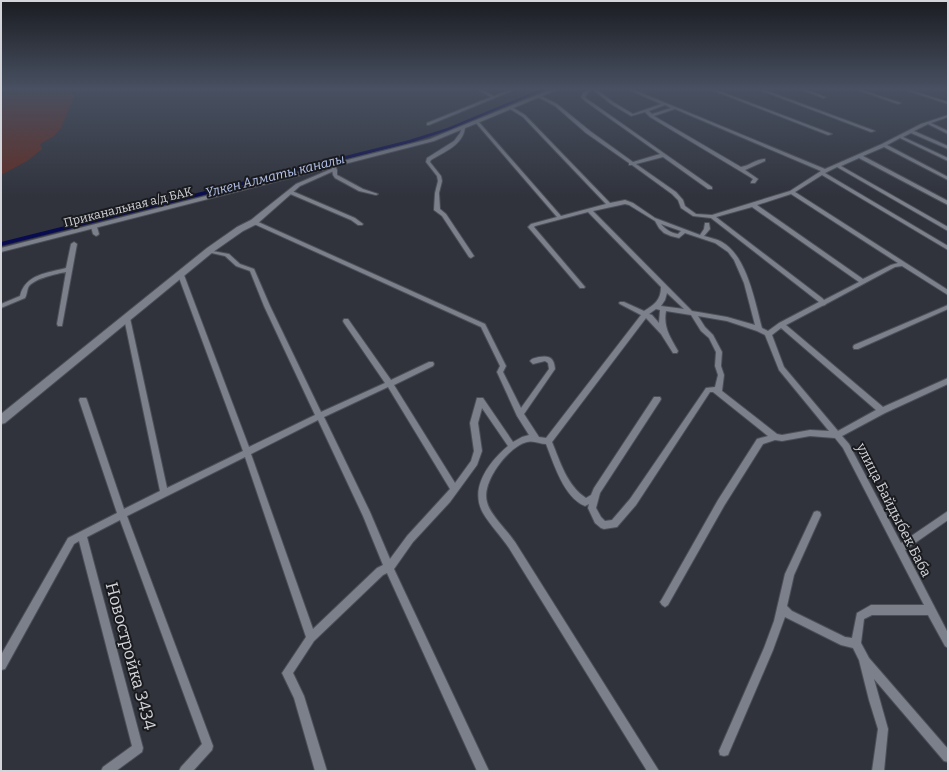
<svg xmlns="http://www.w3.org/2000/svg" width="949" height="772" viewBox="0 0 949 772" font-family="Bitter,serif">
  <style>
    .green { fill: #612c23 }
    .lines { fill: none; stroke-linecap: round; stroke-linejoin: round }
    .canal { fill: #090b51; fill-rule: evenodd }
    .street-casing { stroke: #4c4f57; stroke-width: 2 }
    .secondary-casing { stroke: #4c4f57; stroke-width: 2 }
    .street { fill: #7c808b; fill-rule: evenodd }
    .secondary { fill: #7c808b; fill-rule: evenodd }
    .labels { text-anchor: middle; stroke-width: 4; stroke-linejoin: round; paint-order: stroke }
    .far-street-label { font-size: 12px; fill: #d3d5db; stroke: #1a1b1f }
    .far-water-label { font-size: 13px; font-style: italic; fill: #b8c6ef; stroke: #1a1b1f }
    .street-label { font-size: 14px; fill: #d3d5db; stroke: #1a1b1f }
    .near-street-label { font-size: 17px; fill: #d3d5db; stroke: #1a1b1f }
  </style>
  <rect width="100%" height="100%" fill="#30333c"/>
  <path class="green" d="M13,89h64l-16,39 -7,8 -14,8 2,5 -15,12 -26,14v-77l2,-3z"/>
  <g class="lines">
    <path class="canal" d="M541,89h5l-97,41 -36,12 -412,104v-4l408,-102 38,-12z"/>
    <g class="street-casing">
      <path id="street" d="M476,89h4l14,7 18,-7h5l-88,36h-2v-2l64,-26z
        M588,89h4l-5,5 -2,3 2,2 125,88v2h-4l-45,-32 -27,7 40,28 7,8 2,6 11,8 16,1 78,-24 31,-20 -146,-62 -21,7 87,51c8,-1 15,-8 24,-8v2l-20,9 13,9 -3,4h-4v-1l2,-3 -3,-2 -100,-60 -5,-5 -14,4 -20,-12 -19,-15h4l17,13 20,12 28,-10 -34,-15h5l193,80 57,-25 39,-20 27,-9v2l-17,6 17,8v3l-20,-10 -14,7 34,15v3l-37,-16 -8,4 45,21v3l-48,-23 -13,7 61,32v3l-64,-33 -21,9 85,45v4l-89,-47 -18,8 107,61v4l-111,-64 -12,6 123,73v4l-126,-75 -27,17 153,98v5l-46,-29 -7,1 -69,37 -1,1 -3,1 -36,19 97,82 65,-29v6l-63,29 -43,23 7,8 52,99 47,-32v9l-43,30 43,83v15l-3,-2 -17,-31h-56l-8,4 -3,24 8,15 79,91v13l-4,-1 -70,-82 14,50 -4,42h-12l6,-42 -9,-29 -10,-40 -6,-12 -12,-3 -56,-28 -12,33 -45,105 -4,1 -4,-1 -1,-4 45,-103 10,-27 11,-47 29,-62 3,-1 3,1 1,3 -27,60 -7,31 5,5 53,26 7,1 5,-25 14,-8h53l-81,-157 -8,-10 -25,-2 -28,5 -7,-1 -12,4 -39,62 -56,99 -3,2 -3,-2 -2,-3 2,-3 56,-99 39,-61 11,-3 -55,-44h-3l-74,113 -19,22 -13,2 -3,-1 -6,-5 -7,-15 1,-4 -4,2c-21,-8 -31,-42 -39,-62 -6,0 -13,-4 -19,-2 -18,4 -46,40 -40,60 3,13 20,28 28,40l144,229h-12l-138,-223c-8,-12 -19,-23 -26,-35 -14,-25 6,-51 25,-67l-26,-38 -4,15 4,28 -5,14 -27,37 -37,40 -19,27 95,202h-12l-90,-198 -4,2 -69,66 -21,32 11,23 23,75h-12l-21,-73 -12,-25 24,-36 -61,-180 -118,59 86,230 -1,4 -19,21h-14l2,-4 21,-23 -82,-224 -33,17 56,211 -1,4 -26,19h-15l2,-4 29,-21 -53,-205 -5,3 -69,125 -4,1v-15l67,-117 49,-25 -38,-113 1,-2h6l1,2 37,109 36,-18 -36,-173 1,-2h4l1,2 37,170 76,-37 -65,-176 1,-1 2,-1 3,2 65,172 66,-32 -51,-109 -14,-35 -14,-5 -11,-10 -18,-4v-2l22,4 11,10 14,5 16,37 51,106 64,-29 -41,-60 -1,-2 1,-2h4l43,61 38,-18h4l1,2 -1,2 -39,19 61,98 16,-22 3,-10 -4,-28 7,-25h6l30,44 9,-5 7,-2 -12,-19 -20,-44 3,-6 -19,-39 -229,-104v-2h4l229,103 21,42 -3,6 18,36 28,-39 -1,-6 -3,-2 -12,3 -3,-3c2,-3 5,-3 9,-4 11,-2 15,1 16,12l-31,45 15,23 7,1 95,-123 -21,-11 -1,-1 1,-1h4l20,9c10,-6 17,-11 17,-24l-73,-75 -53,14 -1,1 51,60 -1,1h-4l-52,-61 3,-3 26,-7 -81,-94v-2h2l83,95 45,-12 -83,-87 -13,-8v-2h2l13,8 85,88 15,-3 8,3 22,15 45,17 4,-6 1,-6h4l1,6 -6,7c6,2 13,3 18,6 25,14 33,60 40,86l6,3 11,-8 40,-21 -108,-84 -18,-2 -12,-8 -3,-8 -6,-6 -40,-29h-3v-2l-43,-30 -31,-27 -19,-10 3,-1 18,9 33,27 43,31 27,-8 -75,-53 -4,-4 3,-5zM665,105l6,3 -19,6 -3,-3zM791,194l107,69 -7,2 -28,14 -106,-74zM625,204l4,1 26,16 4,7 5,5 7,3 8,2 6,-5 30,10 13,9 6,8 10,23 11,42 -28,-8 -35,-6 -99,-100zM752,207l107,75 -35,18 -2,-2 -106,-81zM661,224l20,7 -3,3c-7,-1 -13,-5 -17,-10zM667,293l17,16 -23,-3 4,-6zM656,309l4,1 -1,13 -7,-8 -3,-1zM666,311l25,4 10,16 8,7 7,14 -1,14 3,9 -3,12 -9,1 -76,111 -18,21 -7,1 -4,-4 -5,-9 4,-15 60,-92 1,-2 -1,-2h-6l-60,91 -3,7 -5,3c-19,-12 -26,-37 -34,-56l94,-124 15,16 12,19h4l1,-2c-8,-14 -15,-24 -12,-40zM698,316l29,5 30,10 8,4 14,35 50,61 -19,-1 -28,5 -5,-1 -55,-43 2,-16 -3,-9 1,-14 -9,-17 -8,-8zM781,328l95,82 -38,21 -54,-64 -12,-32zM388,387l62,102 -43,47 -17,23 -20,-47 -46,-95zM318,420l45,96 20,49 -6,3 -64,61 -62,-175z
        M709,89h5l118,45 -4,1z
        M757,89h5l113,42 -4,1z
        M799,89h5l22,8 -3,1z
        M854,89h5l42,14 -3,1z
        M902,89h5l41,13v2z
        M462,127l3,1c-2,17 -21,24 -34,32l-1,2 11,14 1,5 -3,12 1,16 6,5 28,42 -3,2 -2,-1 -27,-41 -8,-6 1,-17 3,-12 -1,-5 -11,-14 1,-4 27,-17 6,-8z
        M331,164l4,1 2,5v5l2,1 24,13 15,5 -2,1 -17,-4 -24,-13 -2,-3z
        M288,191h4l63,27 8,6 -1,1h-4l-7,-5 -63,-27z
        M94,225l3,2 2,7 -1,1 -2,1 -3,-2 -2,-7z
        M74,242l3,2 -15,82h-4l-1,-2 9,-52c-10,2 -30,6 -37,14 -2,3 -2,9 -4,12l-24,10v-4l19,-8c5,-22 28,-23 46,-28l5,-24z
        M948,305v4l-90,40h-4l-1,-2 1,-2z"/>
    </g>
    <g class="secondary-casing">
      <path id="secondary" d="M552,89h7l-125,52 -433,111v-4l429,-109z
        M331,169l5,1 -36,16 -43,38 -14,7 -30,21 -208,171 -4,1v-10l206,-166 30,-21 14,-7 45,-36z"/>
    </g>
    <use href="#street" class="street"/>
    <use href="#secondary" class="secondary"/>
  </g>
  <linearGradient id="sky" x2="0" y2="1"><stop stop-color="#1a1c21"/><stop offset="0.45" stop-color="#485061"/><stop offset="1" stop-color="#485061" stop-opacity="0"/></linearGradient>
  <rect width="949" height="197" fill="url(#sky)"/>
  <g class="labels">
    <g class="far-street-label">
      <text transform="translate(128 207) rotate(-14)" y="4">Приканальная а/д БАК</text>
    </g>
    <g class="far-water-label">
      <text transform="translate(275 175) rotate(-14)" y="5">Үлкен Алматы каналы</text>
    </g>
    <g class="street-label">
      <text transform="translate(894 510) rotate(63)" y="5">улица Байдыбек Баба</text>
    </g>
    <g class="near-street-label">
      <text transform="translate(131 656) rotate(75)" y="6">Новостройка 3434</text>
    </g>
  </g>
  <rect width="949" height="772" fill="none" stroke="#d3d5db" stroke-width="4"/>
</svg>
